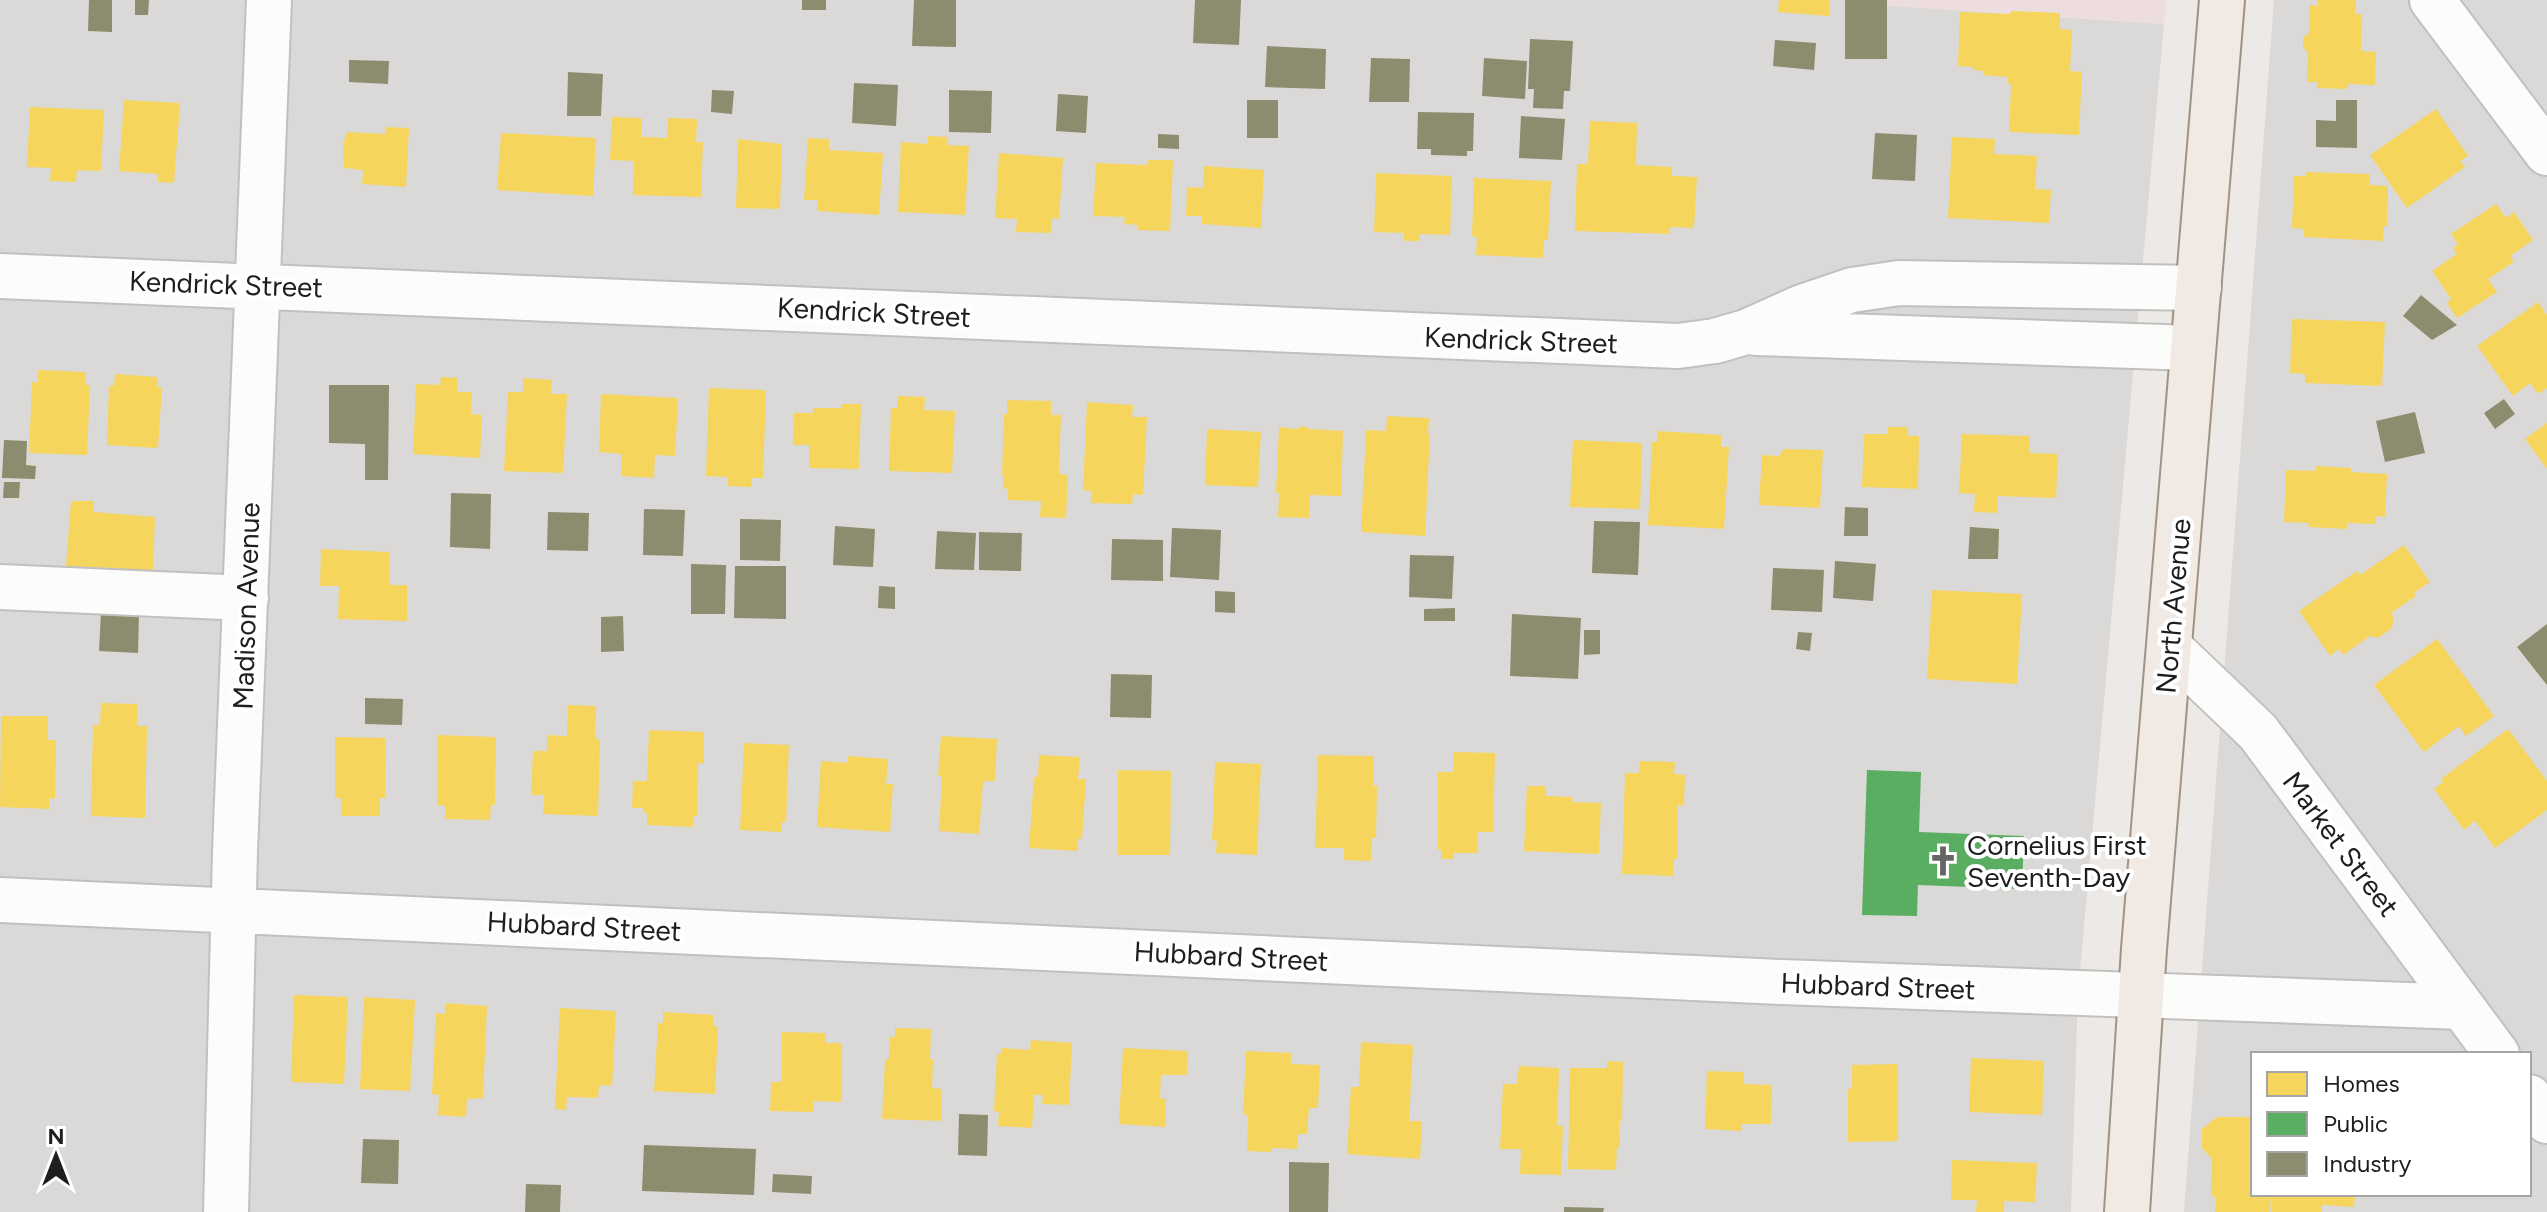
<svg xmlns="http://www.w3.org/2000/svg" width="2547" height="1212" viewBox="0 0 2547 1212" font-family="Figtree,sans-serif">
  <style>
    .residential { fill: #dbd9d8; fill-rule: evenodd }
    .commercial { fill: #edddde }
    .homes { fill: #f6d55c }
    .public { fill: #5aae61 }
    .industry { fill: #8c8c6e }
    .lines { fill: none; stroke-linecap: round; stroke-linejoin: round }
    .minor-casing { stroke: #c2c0bf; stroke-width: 48 }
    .major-casing { stroke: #a19384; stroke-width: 48 }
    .minor { stroke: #fcfcfb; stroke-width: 44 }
    .major { stroke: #f0e9e4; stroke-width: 44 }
    .labels { text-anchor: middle; stroke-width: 8; stroke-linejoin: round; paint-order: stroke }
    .street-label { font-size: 28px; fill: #1e1e1e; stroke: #fff }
    .poi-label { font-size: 28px; fill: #1e1e1e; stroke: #fff; text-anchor: start }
  </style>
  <rect width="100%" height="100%" fill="#ece9e6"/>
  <path class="residential" d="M0,0h1878v5l286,19 -86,970 -7,218h-2071z
    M2274,0h273v1212h-363zM2253,1054h276v140h-276z"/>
  <path class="commercial" d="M1878,0h288l-2,24 -287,-19z"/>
  <path class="homes" d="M1779,0h51l-1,16 -51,-4z
    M2318,0h38l-1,14h7l-1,37 15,1 -1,33 -27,-1v5l-31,-1v-6h-10l1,-29 -5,-6v-9l6,-5 1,-28 8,1z
    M2011,11l49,2v16l12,1 -2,41 12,1 -3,63 -70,-3 2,-48h-3v-7l-25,-2v-4l-10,-1v-3l-15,-1 2,-54 50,2z
    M124,100l56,3 -6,80 -16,-1v-8l-39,-3z
    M30,107l74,3 -3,61 -24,-1 -1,12 -26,-1 1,-13 -24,-1z
    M2436,109l32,47 -8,5 5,6 -58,41 -37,-53z
    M612,117l30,1 -1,19 26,1 1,-20 29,1 -1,23h7l-2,55 -68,-2 1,-34 -24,-1z
    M1590,121l47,2 -1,42 36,2v9l25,1 -3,51 -24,-1v7l-95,-3 2,-67h11z
    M386,127l23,1 -3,59 -44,-3 1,-14 -19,-2 -1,-24 4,-12 39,2z
    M501,133l95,5 -3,58 -96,-6z
    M928,136l20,1 -1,8 22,1 -4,69 -67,-3 3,-70 27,2z
    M1952,137l43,2 -1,15 43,2 -2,33 16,1 -2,33 -101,-5z
    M808,138l21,1v11l54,3 -4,62 -62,-4 1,-11h-14z
    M738,139l44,5 -2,65 -44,-1z
    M999,153l64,5 -4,61 -7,-1 -1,15 -35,-1 1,-13 -22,-1z
    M1148,160h25l-3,71 -32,-1v-5l-14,-1 1,-7 -32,-1 3,-53 52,2z
    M1204,166l60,4 -3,58 -59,-4v-8h-16l1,-29 16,1z
    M2306,172l64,2v11l18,1 -1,40h-3l-1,15 -79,-4v-8l-12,-1 2,-52h12z
    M1376,173l76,3 -2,59 -30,-1v7h-16v-8l-30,-1z
    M1474,178l77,3 -3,59h-4l-1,18 -67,-3 1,-18 -5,-1z
    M2496,204l10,14 8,-6 19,28 -23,16 4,6 -26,17 9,13 -40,26 -10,-15 4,-4 -19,-28 25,-17 -4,-6 5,-4 -7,-10z
    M2538,302l9,13v73l-9,6 -8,-11 -17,13 -36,-50z
    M2292,319l93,3 -3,64 -77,-3v-9l-15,-1z
    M38,370l48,2v13h4l-3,70 -58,-2 3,-71 6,1z
    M115,374l42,3v10h5l-4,61 -51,-3 2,-59h5z
    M441,377l17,1 -1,14h15l-1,22 11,1 -2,43 -67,-4 3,-70 24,1z
    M523,378l29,2 -1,14h16l-4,79 -59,-2 4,-79h15z
    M709,388l57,2 -3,88h-11l-1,9 -23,-1v-9l-22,-1z
    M601,394l77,4 -3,58 -20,-1 -1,23 -33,-2v-22l-22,-2z
    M898,396l27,1 -1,13 31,1 -3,62 -63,-2 2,-63h6z
    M1007,400l44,1v14h10l-2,59 9,1 -2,43 -26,-1 1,-16 -33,-1v-11l-5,-1 1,-13h-2l2,-61h3z
    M1087,402l46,3 -1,12h15l-4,78 -10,-1 -1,10 -41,-1 1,-12 -9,-1z
    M841,404h20l-2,65 -50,-1v-23h-16l1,-32h19v-5h28z
    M1387,416l42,2 -1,16h2l-5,102 -64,-4 5,-102 20,1z
    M2547,423v46l-22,-30z
    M1303,426l7,3 33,2 -2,65 -31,-1 -1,23 -31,-1 1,-24h-3l3,-66 17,2z
    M1888,427h20v9h11l-1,53 -56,-2 2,-53h24z
    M1207,429l54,3 -3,55 -53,-2z
    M1658,431l63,4v12h8l-5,82 -76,-4 4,-83h5z
    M1962,434l67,2v17l29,1 -2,44 -58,-2 -1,17 -23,-1 1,-18 -16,-1z
    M1573,440l69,3 -2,66 -70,-2z
    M1784,449l39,1 -3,58 -61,-3 3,-50 17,1z
    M2316,466l35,2v4l36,2 -2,43 -9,-1 -1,8 -28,-1v6l-39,-2 1,-4 -25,-1 2,-52 30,1z
    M71,501h23v11l61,5 -2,53 -87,-4z
    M2404,545l26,37 -16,11 2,3 -25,17 3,4 -2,11 -14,10 -8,-2 -27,19 -4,-6 -9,7 -31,-45 58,-40 3,4z
    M321,549l69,3 -1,33h18v36l-69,-2 1,-33h-19z
    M1932,590l90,4 -5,90 -90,-5z
    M2437,639l57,77 -28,20 -7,-10 -35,26 -50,-67z
    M101,703l36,1v22h10l-2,92 -54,-2 2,-91h7z
    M568,705l28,1 -1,33h5l-2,77 -55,-2 1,-19h-13l2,-44h14v-16l20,1z
    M1,716h47v24h8l-1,59 -6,-1v11l-49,-2z
    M2508,729l39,52v29l-52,38 -20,-27 -11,9 -30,-41 9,-7 -2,-3z
    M649,730l55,2v32l-6,-1 -1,53h-4v11l-46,-2v-12h-4v-5h-11l1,-27h14z
    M438,735l58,2 -1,68 -4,-1 -1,16 -45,-1v-13l-8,-1z
    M941,736l56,3 -2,42h-12l-4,53 -40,-3 3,-55h-4z
    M335,737l51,1 -1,60h-5v18h-39v-18h-6z
    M744,743l45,2 -3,77h-4l-1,10 -41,-2z
    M1453,752l42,1 -2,79h-15v21h-24v6h-13v-9h-3v-78h15z
    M1039,755l41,2 -2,22h8l-4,60h-4v12l-49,-3 5,-71h4z
    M1318,755l56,1 -1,30h4l-1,52h-4l-1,23 -27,-1v-12h-29z
    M848,756l40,3 -2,25h7l-3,48 -73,-5 4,-66 27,2z
    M1640,761l35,1 -1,12 11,1 -1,31 -6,-1 -1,54h-3l-1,17 -51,-2 3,-101h14z
    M1215,762l46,2 -4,91 -41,-2 1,-12 -5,-1z
    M1118,770l53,1 -1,84h-52z
    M1527,786h19v10l27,1 -1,5 29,1 -2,51 -75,-3z
    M294,995l54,2 -4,87 -53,-2z
    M364,997l51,3 -5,91 -50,-2z
    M445,1003l42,3 -4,92 -16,1 -1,18 -28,-2 1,-20 -7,-1 4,-81 9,1z
    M560,1008l56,3 -4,75 -13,-1 -1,13 -31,-1 -1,13 -11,-1z
    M663,1012l51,3 -1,11h5l-3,68 -61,-3 4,-68h5z
    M895,1028l36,1 -1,30h3l-1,29 10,1 -1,32 -59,-2 3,-60h4l1,-22h5z
    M782,1032l44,1v10h16v59l-29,-1v11l-43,-1 1,-29h11z
    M1031,1040l41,3 -3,62 -27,-1 1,-9h-9l-2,33 -34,-2 1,-14 -5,-1 3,-57h4l1,-6 28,2z
    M1361,1042l52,3 -4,76h13l-2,38 -73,-5 4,-67h8z
    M1123,1048l65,3 -1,24h-26l-1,23 6,1 -1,28 -46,-3z
    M1246,1051l45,2v11l29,1 -2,43h-9l-2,26h-9l-1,15 -25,-1v4l-25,-1 1,-36h-5z
    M1971,1058l73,3 -2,54 -73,-3z
    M1607,1061l16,1 -1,59h-3l1,26h-3l-1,23 -48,-1 2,-101h37z
    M1898,1064v77l-50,1v-53h4v-24z
    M1519,1066l40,2 -2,58h6l-2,49 -41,-1 1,-25h-21l3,-65h14z
    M1707,1071l37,1 -1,12 29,1 -1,39h-29v7l-37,-2z
    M2217,1117h36v77h18l-1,18h-55l1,-16h-5l1,-37 -10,-11v-19z
    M1952,1160l85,3 -2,39 -31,-1v11h-28l1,-12h-26z
    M2272,1194h83l-1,13 -32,-2v7h-51z"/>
  <path class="public" d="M1867,770l54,2 -2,60 105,4 -2,53 -104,-4 -1,31 -55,-1z"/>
  <path class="industry" d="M89,0h23v32l-24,-1z
    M135,0h14l-1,15h-13z
    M802,0h24v10h-24z
    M914,0h42v47l-44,-1z
    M1195,0h46l-2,45 -46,-2z
    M1845,0h42v59h-42z
    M1530,39l43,2 -3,50h-6l-1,18 -30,-1 1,-19h-6z
    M1775,40l41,3 -2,27 -41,-4z
    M1267,46l59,3 -1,40 -60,-2z
    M1371,58l39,1 -1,43h-40z
    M1484,58l43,3 -2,38 -43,-3z
    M349,60l40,1 -1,23 -39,-2z
    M568,72l35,2 -2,42h-34z
    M854,83l44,2 -2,41 -44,-3z
    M712,90l22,1 -2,23 -21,-2z
    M949,90l43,1 -1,42 -42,-1z
    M1058,94l30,2 -2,37 -30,-2z
    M1247,100h31v38h-31z
    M2336,100h21v48l-41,-1v-27l20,1z
    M1418,112l56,1 -1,38h-6v5l-36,-1v-6h-14z
    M1521,116l44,3 -3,41 -43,-2z
    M1875,133l42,2 -2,46 -43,-2z
    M1158,134l21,1v14l-21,-1z
    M2421,295l36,30 -25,15 -29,-24z
    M329,385h60l-1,95h-23v-36l-36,-1z
    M2504,399l11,15 -20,15 -11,-16z
    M2415,412l10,41 -40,9 -9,-41z
    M4,440l23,1 -1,24 10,1 -1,13 -33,-1z
    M4,482h16l-1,16h-16z
    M451,493l40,1 -1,55 -40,-2z
    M1845,507l23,1v28h-24z
    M644,509l41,1 -2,46 -40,-1z
    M548,512l41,1 -1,38 -41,-1z
    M740,519l41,1 -1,41 -40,-1z
    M1594,521l46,1 -2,53 -46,-2z
    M835,526l40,3 -2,38 -40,-2z
    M1970,527l29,2 -1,30h-30z
    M1172,528l49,2 -2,50 -49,-3z
    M937,531l39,2 -2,37 -39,-1z
    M979,532l43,1 -1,38 -42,-1z
    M1112,539l51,1v41l-52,-1z
    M1410,555l44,1 -2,43 -43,-2z
    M1835,561l41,3 -3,37 -40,-3z
    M691,564l35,1 -1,49h-34z
    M735,566h51v53l-52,-1z
    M1773,568l51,2 -2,42 -51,-2z
    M879,586l16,1v22l-17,-1z
    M1215,591l20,1v21l-20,-1z
    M1455,608v13h-31v-12z
    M101,612l38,2 -1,39 -39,-2z
    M1512,614l69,4 -3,61 -68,-3z
    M623,616l1,35 -23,1v-35z
    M2547,624v61l-30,-38z
    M1584,630h16v24l-16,1z
    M1798,632l14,1 -2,18 -14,-2z
    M1111,674l41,1 -1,43 -41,-1z
    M365,698l38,1 -1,26 -37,-1z
    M959,1114l29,1 -1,41 -29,-1z
    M363,1139l36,1 -1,44 -37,-1z
    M644,1145l112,4 -2,46 -112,-4z
    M1289,1162l40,1 -1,49h-39z
    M773,1174l39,2 -1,18 -39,-2z
    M526,1184l35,1 -1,27h-35z
    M1564,1207l40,1 -1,4h-39z"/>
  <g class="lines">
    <g class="minor-casing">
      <path id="minor" d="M2432,0l115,153
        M0,276c559,19 1118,51 1678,70l37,-5 31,-9 56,-25 50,-17 47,-7 300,5
        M1756,333l437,15
        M0,587l246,11
        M2170,648l88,84 239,322
        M0,900l1782,82 680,25
        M2529,1097l18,24
        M226,1212l9,-361 34,-851"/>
    </g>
    <g class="major-casing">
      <path id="major" d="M2127,1212l17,-263 78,-949"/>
    </g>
    <use href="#minor" class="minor"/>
    <use href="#major" class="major"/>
  </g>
  <defs>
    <g id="church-bare" transform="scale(2.4)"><path d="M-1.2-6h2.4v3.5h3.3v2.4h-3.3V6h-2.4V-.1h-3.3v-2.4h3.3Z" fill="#666564" stroke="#fff" stroke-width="2.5" paint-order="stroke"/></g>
  </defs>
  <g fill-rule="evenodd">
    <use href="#church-bare" x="1943" y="861"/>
  </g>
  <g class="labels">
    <g class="street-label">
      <text transform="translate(226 284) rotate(2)" y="10">Kendrick Street</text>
      <text transform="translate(874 312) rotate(3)" y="10">Kendrick Street</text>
      <text transform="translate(1521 340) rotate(2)" y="10">Kendrick Street</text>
      <text transform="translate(246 606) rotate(-88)" y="10">Madison Avenue</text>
      <text transform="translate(2173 606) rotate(-85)" y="10">North Avenue</text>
      <text transform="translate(2341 844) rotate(53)" y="10">Market Street</text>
      <text transform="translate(584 926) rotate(3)" y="10">Hubbard Street</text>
      <text transform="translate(1231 956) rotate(3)" y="10">Hubbard Street</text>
      <text transform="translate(1878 986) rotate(2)" y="10">Hubbard Street</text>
    </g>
    <g class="poi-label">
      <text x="1967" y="855">Cornelius First<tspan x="1967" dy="32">Seventh-Day</tspan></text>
    </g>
  </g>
  <rect x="2251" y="1052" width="280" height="144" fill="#ffffff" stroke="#a5a5a5" stroke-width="2"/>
  <rect x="2267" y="1072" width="40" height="24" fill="#f6d55c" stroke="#a5a5a5" stroke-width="2"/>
  <text x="2323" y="1092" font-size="24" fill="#1e1e1e">Homes</text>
  <rect x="2267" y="1112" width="40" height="24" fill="#5aae61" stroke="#a5a5a5" stroke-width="2"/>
  <text x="2323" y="1132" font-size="24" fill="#1e1e1e">Public</text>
  <rect x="2267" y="1152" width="40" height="24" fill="#8c8c6e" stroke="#a5a5a5" stroke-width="2"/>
  <text x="2323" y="1172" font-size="24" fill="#1e1e1e">Industry</text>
  <g transform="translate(56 1156)" stroke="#ffffff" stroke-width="6" paint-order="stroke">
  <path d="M0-6L14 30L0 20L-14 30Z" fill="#1e1e1e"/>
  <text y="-12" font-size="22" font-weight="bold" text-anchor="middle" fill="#1e1e1e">N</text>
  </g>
</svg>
